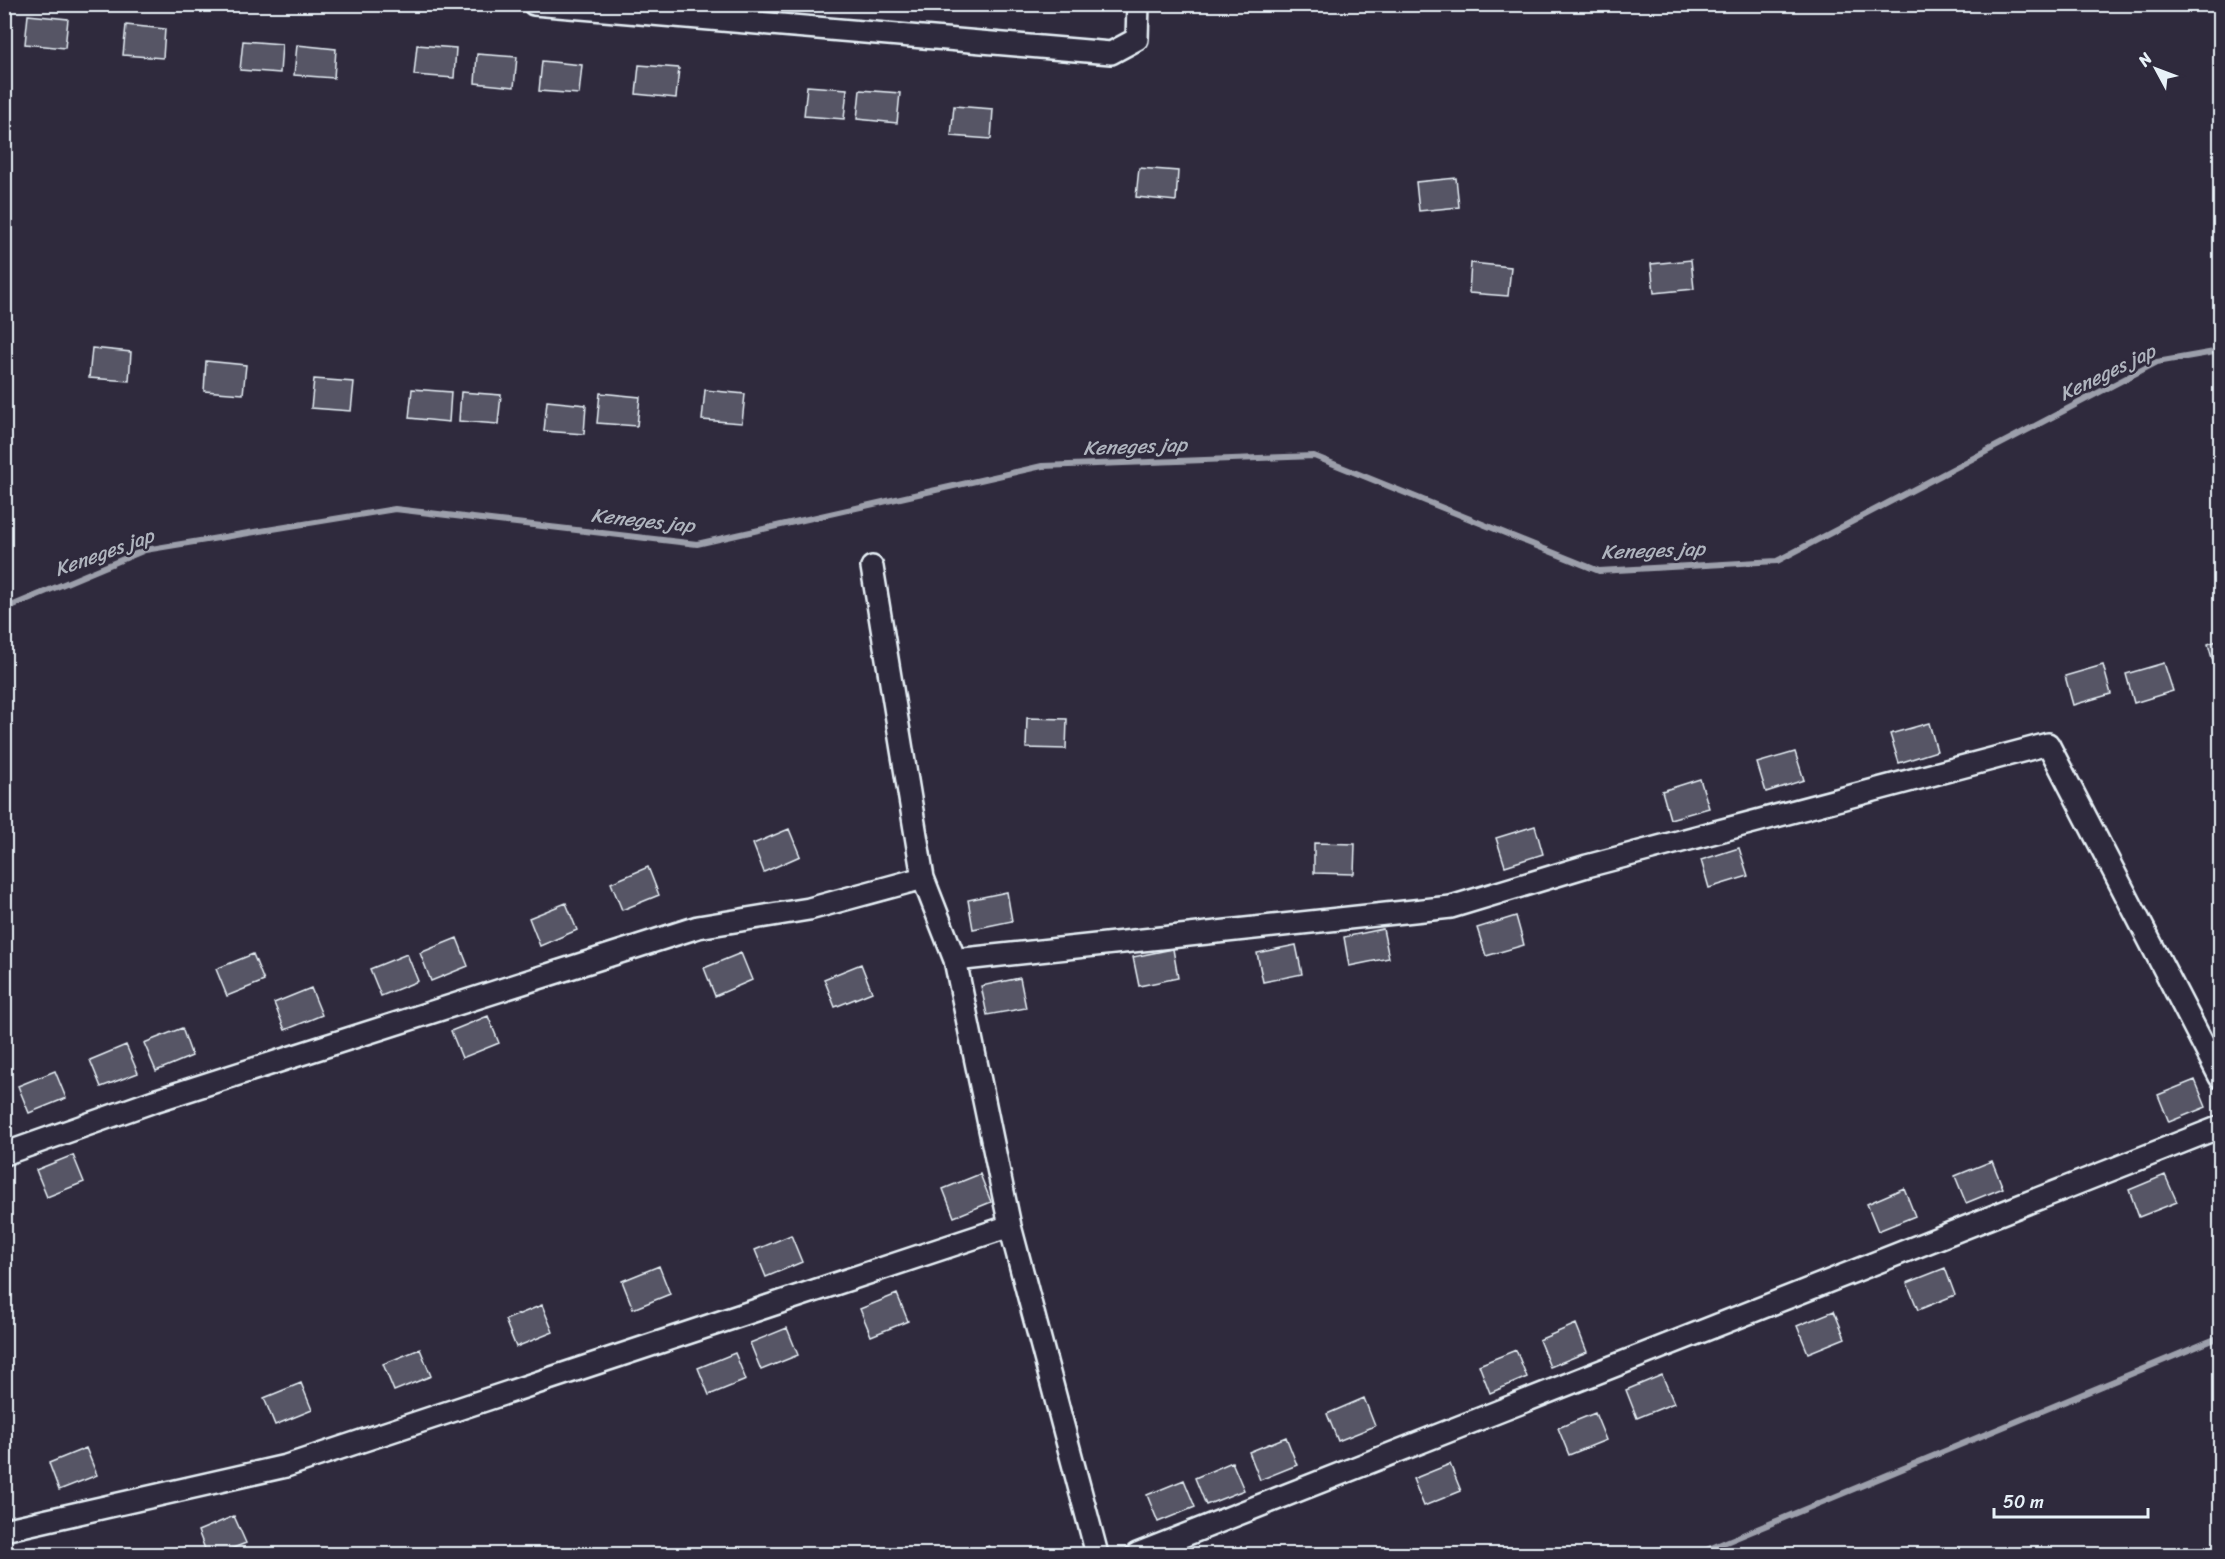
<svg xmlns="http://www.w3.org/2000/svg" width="2225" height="1559" viewBox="0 0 2225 1559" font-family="Sriracha,sans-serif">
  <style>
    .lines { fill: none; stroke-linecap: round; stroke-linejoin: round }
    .stream { stroke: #9c9fab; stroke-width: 6 }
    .building { fill: #575565; stroke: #e8f1f8; stroke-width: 1.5 }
    .street-casing { stroke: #e8f1f8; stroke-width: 26 }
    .street { stroke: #2f2a3d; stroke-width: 21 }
    .labels { text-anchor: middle; stroke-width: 4.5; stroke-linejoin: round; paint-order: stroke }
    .water-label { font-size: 20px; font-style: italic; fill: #afb4be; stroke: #2f2a3d }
  </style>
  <rect width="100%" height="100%" fill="#2f2a3d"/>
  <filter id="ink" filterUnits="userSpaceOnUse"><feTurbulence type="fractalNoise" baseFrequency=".0167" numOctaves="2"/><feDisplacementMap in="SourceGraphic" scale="12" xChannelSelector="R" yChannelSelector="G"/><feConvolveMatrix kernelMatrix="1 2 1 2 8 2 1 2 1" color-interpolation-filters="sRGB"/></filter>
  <g filter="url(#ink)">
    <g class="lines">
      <path class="stream" d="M4,609l141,-59 250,-41 302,35 345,-78 272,-10 285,115 178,-10 380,-199 63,-11
        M1697,1554l523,-217"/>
    </g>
    <path class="building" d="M28,15l40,4 -3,29 -40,-4z
      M126,25l39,4 -2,29 -40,-3z
      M243,41l39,3 -2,29 -40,-3z
      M297,45l39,4 -2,29 -40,-3z
      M417,45l39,3 -2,30 -40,-3z
      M477,54l40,3 -3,30 -39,-4z
      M542,61l40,4 -3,29 -40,-3z
      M639,65l40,3 -3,30 -40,-4z
      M807,86l40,3 -3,30 -40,-3z
      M860,90l40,3 -3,30 -40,-4z
      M954,106l39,3 -2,30 -40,-3z
      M1139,168l39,3 -2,30 -40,-4z
      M1456,178l3,29 -40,4 -3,-29z
      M1691,260l3,29 -40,4 -3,-29z
      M1471,263l40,4 -3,29 -39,-3z
      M92,348l39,4 -2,29 -40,-3z
      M206,361l40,4 -3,29 -39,-3z
      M314,379l40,3 -3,29 -40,-3z
      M412,389l39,3 -2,30 -40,-4z
      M705,390l40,4 -3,29 -40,-3z
      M461,392l40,3 -3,29 -39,-3z
      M600,393l40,4 -3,29 -40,-3z
      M547,401l39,4 -2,29 -40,-3z
      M2220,640v31l-4,1 -8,-28z
      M2164,663l9,28 -39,12 -8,-29z
      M2103,665l8,29 -38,11 -8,-29z
      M1027,718l40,1 -1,30 -40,-1z
      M1929,723l8,28 -38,12 -9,-29z
      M1795,752l9,28 -38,12 -9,-29z
      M1700,779l9,29 -39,11 -8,-28z
      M1535,826l8,28 -38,12 -9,-28z
      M789,829l11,27 -36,16 -11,-28z
      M1314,843l41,1 -1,30 -40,-1z
      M1739,848l9,28 -39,12 -8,-28z
      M648,867l11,28 -37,15 -11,-27z
      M1007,892l5,29 -39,8 -5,-29z
      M566,903l11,27 -37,16 -11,-28z
      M1516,916l8,29 -38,11 -9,-28z
      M1383,929l6,29 -40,8 -5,-29z
      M457,938l11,28 -37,15 -11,-28z
      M1296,945l6,29 -39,8 -6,-29z
      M1173,949l5,29 -39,8 -6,-29z
      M741,953l11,27 -37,16 -11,-28z
      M253,954l11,27 -37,15 -11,-27z
      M407,954l11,27 -37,15 -11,-27z
      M861,964l11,28 -37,15 -11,-28z
      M1020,978l6,30 -39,7 -6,-29z
      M311,988l11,27 -37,15 -11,-27z
      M488,1016l11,27 -37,15 -11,-27z
      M182,1028l10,28 -36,15 -12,-28z
      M126,1045l12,28 -37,14 -11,-27z
      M55,1071l11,27 -37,15 -11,-27z
      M2195,1080l11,27 -37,15 -11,-27z
      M73,1155l11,27 -37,15 -11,-27z
      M1992,1161l11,27 -37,15 -11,-27z
      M980,1174l11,28 -37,15 -11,-28z
      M2165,1175l12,27 -38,15 -10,-27z
      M1904,1188l11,28 -37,15 -11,-27z
      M791,1235l11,27 -36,15 -11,-27z
      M659,1266l11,28 -37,15 -11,-28z
      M1945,1268l10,27 -37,15 -11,-27z
      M897,1294l11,27 -37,15 -11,-27z
      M542,1305l11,27 -37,15 -11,-27z
      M1834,1311l11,27 -37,15 -11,-27z
      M1576,1324l11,28 -37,15 -11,-27z
      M787,1328l11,27 -37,15 -11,-27z
      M420,1349l11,27 -37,15 -11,-27z
      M1516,1350l11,27 -37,16 -11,-28z
      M735,1353l11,27 -37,15 -11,-27z
      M1662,1375l12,28 -37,15 -11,-28z
      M301,1383l11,27 -37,15 -11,-27z
      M1364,1398l11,28 -37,15 -11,-27z
      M1595,1413l11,27 -37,15 -11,-27z
      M1286,1437l11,28 -37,15 -11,-28z
      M86,1448l11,27 -38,15 -10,-27z
      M1232,1462l12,28 -38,15 -11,-27z
      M1450,1464l11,27 -37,15 -11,-27z
      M1184,1480l11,27 -37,15 -11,-27z
      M234,1516l12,27 -28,11h-11l-9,-23z
      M989,1546l4,8h-26z"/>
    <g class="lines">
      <g class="street-casing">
        <path id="street" d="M534,4l577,49 26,-14 1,-35
          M923,878l32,82 55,266 87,328
          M955,960l496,-53 136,-41 461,-122 172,333
          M4,1154l150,-53 544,-174 111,-18 114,-31 -51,-311
          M4,1530l282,-64 724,-240
          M1137,1554l1083,-427"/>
      </g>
      <use href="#street" class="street"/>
    </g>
  </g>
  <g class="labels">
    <g class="water-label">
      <text transform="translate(2107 372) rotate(-26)" y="7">Keneges jap</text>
      <text transform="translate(1135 446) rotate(-2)" y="7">Keneges jap</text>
      <text transform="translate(643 520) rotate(6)" y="7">Keneges jap</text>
      <text transform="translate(1653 550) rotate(-2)" y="7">Keneges jap</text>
      <text transform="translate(104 552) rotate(-20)" y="7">Keneges jap</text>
    </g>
  </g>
  <rect width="2225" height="1559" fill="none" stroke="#2f2a3d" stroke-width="24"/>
  <rect x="12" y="12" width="2201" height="1535" fill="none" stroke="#e8f1f8" stroke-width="2" filter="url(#ink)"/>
  <g transform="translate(2156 69) rotate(311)" stroke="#2f2a3d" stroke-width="4.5" paint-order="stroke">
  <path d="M0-4.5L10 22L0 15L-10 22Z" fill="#e8f1f8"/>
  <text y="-9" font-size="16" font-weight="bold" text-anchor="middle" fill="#e8f1f8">N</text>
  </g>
  <path d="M1994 1508v9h154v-9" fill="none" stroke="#e8f1f8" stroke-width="3"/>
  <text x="2003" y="1508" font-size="18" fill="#e8f1f8" stroke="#2f2a3d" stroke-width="4.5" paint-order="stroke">50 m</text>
</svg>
